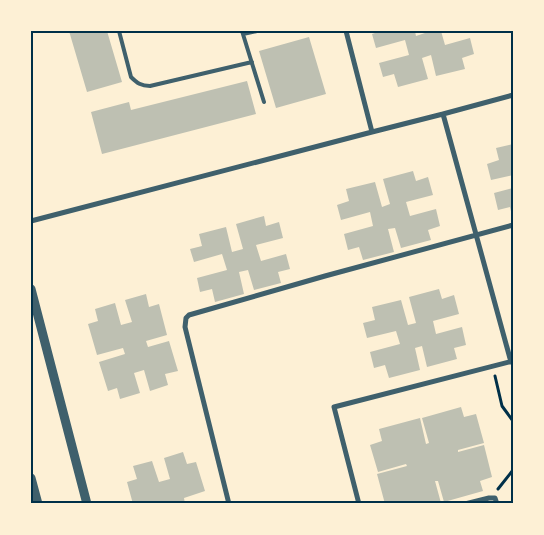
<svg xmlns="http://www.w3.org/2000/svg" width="544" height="535" viewBox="0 0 544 535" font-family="Overpass,sans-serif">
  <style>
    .building { fill: #bec0b2 }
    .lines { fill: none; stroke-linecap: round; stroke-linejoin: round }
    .path { stroke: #003049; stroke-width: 3 }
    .service { stroke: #3f606c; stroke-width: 4 }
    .minor { stroke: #3f606c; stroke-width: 5 }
    .tertiary { stroke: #3f606c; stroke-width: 9 }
    .neatline { fill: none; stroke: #003049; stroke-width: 2 }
  </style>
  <rect width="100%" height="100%" fill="#fdf0d5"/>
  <path class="building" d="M69,31h38l15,51 -35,10z
    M381,31h34l1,5 9,-3v-2h16l4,14 25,-7 4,16 -12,4 3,11 -29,7 -5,-21 -9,3 6,21 -30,8 -4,-13 -11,3 -4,-14 30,-8 -4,-15 -29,8 -4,-14z
    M309,37l17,57 -50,14 -17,-57z
    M247,81l9,33 -154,40 -11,-42 38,-10 2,8z
    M513,144v31l-22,5 -4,-16 12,-4 -3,-12z
    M413,171l3,10 12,-4 5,18 -27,7 4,14 26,-7 4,17 -12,4 3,10 -30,8 -6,-20 -7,1 6,23 -31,8 -4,-13 -11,3 -4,-16 29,-8 -3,-14 -29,8 -4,-15 12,-4 -3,-12 29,-7 7,25 8,-3 -7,-25z
    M513,188v28h-1l-2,-9 -12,3 -4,-17z
    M264,216l2,10 13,-4 4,16 -27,7 5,16 25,-7 4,15 -12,3 3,11 -27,7 -6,-20 -9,2 5,22 -29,8 -3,-13 -12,3 -3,-14 30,-8 -5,-16 -28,8 -4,-13 12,-3 -3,-12 27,-7 6,25 11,-3 -7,-25z
    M439,289l3,10 12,-4 5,19 -26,7 3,13 26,-7 4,18 -12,3 3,11 -30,8 -5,-21 -7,2 5,22 -31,8 -4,-13 -11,3 -4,-16 30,-8 -4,-13 -29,7 -4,-15 12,-3 -3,-13 29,-7 7,25 8,-2 -7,-26z
    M146,294l3,13 10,-3 8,31 -21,6 2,6 21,-6 9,30 -13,3 3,11 -18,6 -6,-21 -10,3 6,20 -20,6 -3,-11 -9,3 -9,-29 26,-8 -2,-6 -26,7 -9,-31 10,-3 -3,-12 20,-6 6,22 11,-3 -7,-22z
    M461,407l3,10 12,-3 8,29 -26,7v2l26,-7 8,32 -12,4 3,10 -39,11 -6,-21h-3l6,22 -44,1 -1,-2 -11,2 -8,-30 30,-8 -1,-2 -28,8 -8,-27 12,-4 -3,-12 41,-11 6,26 3,-1 -7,-25z
    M183,452l4,12 9,-2 9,29 -21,7 1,6h-52l-6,-22 10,-3 -4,-13 19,-5 7,21 11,-3 -6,-21z"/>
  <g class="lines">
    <path class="path" d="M495,376l7,30 11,15
      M498,489l15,-19"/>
    <path class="service" d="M119,31l12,46c6,6 10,9 19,9l102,-24
      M242,31l22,71
      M243,34l14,-3"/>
    <path class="minor" d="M346,31l26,101
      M443,114l68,248
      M31,221l341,-89 71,-18 70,-19
      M229,504l-44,-177 1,-9 3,-3 136,-39 188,-51
      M359,504l-25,-97 179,-46
      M465,504l24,-6h6l2,6"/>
    <path class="tertiary" d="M31,289l56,215
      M31,478l7,26"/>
  </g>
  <rect width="544" height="535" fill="none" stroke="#fdf0d5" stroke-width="65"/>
  <rect x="32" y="32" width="480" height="470" class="neatline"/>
</svg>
